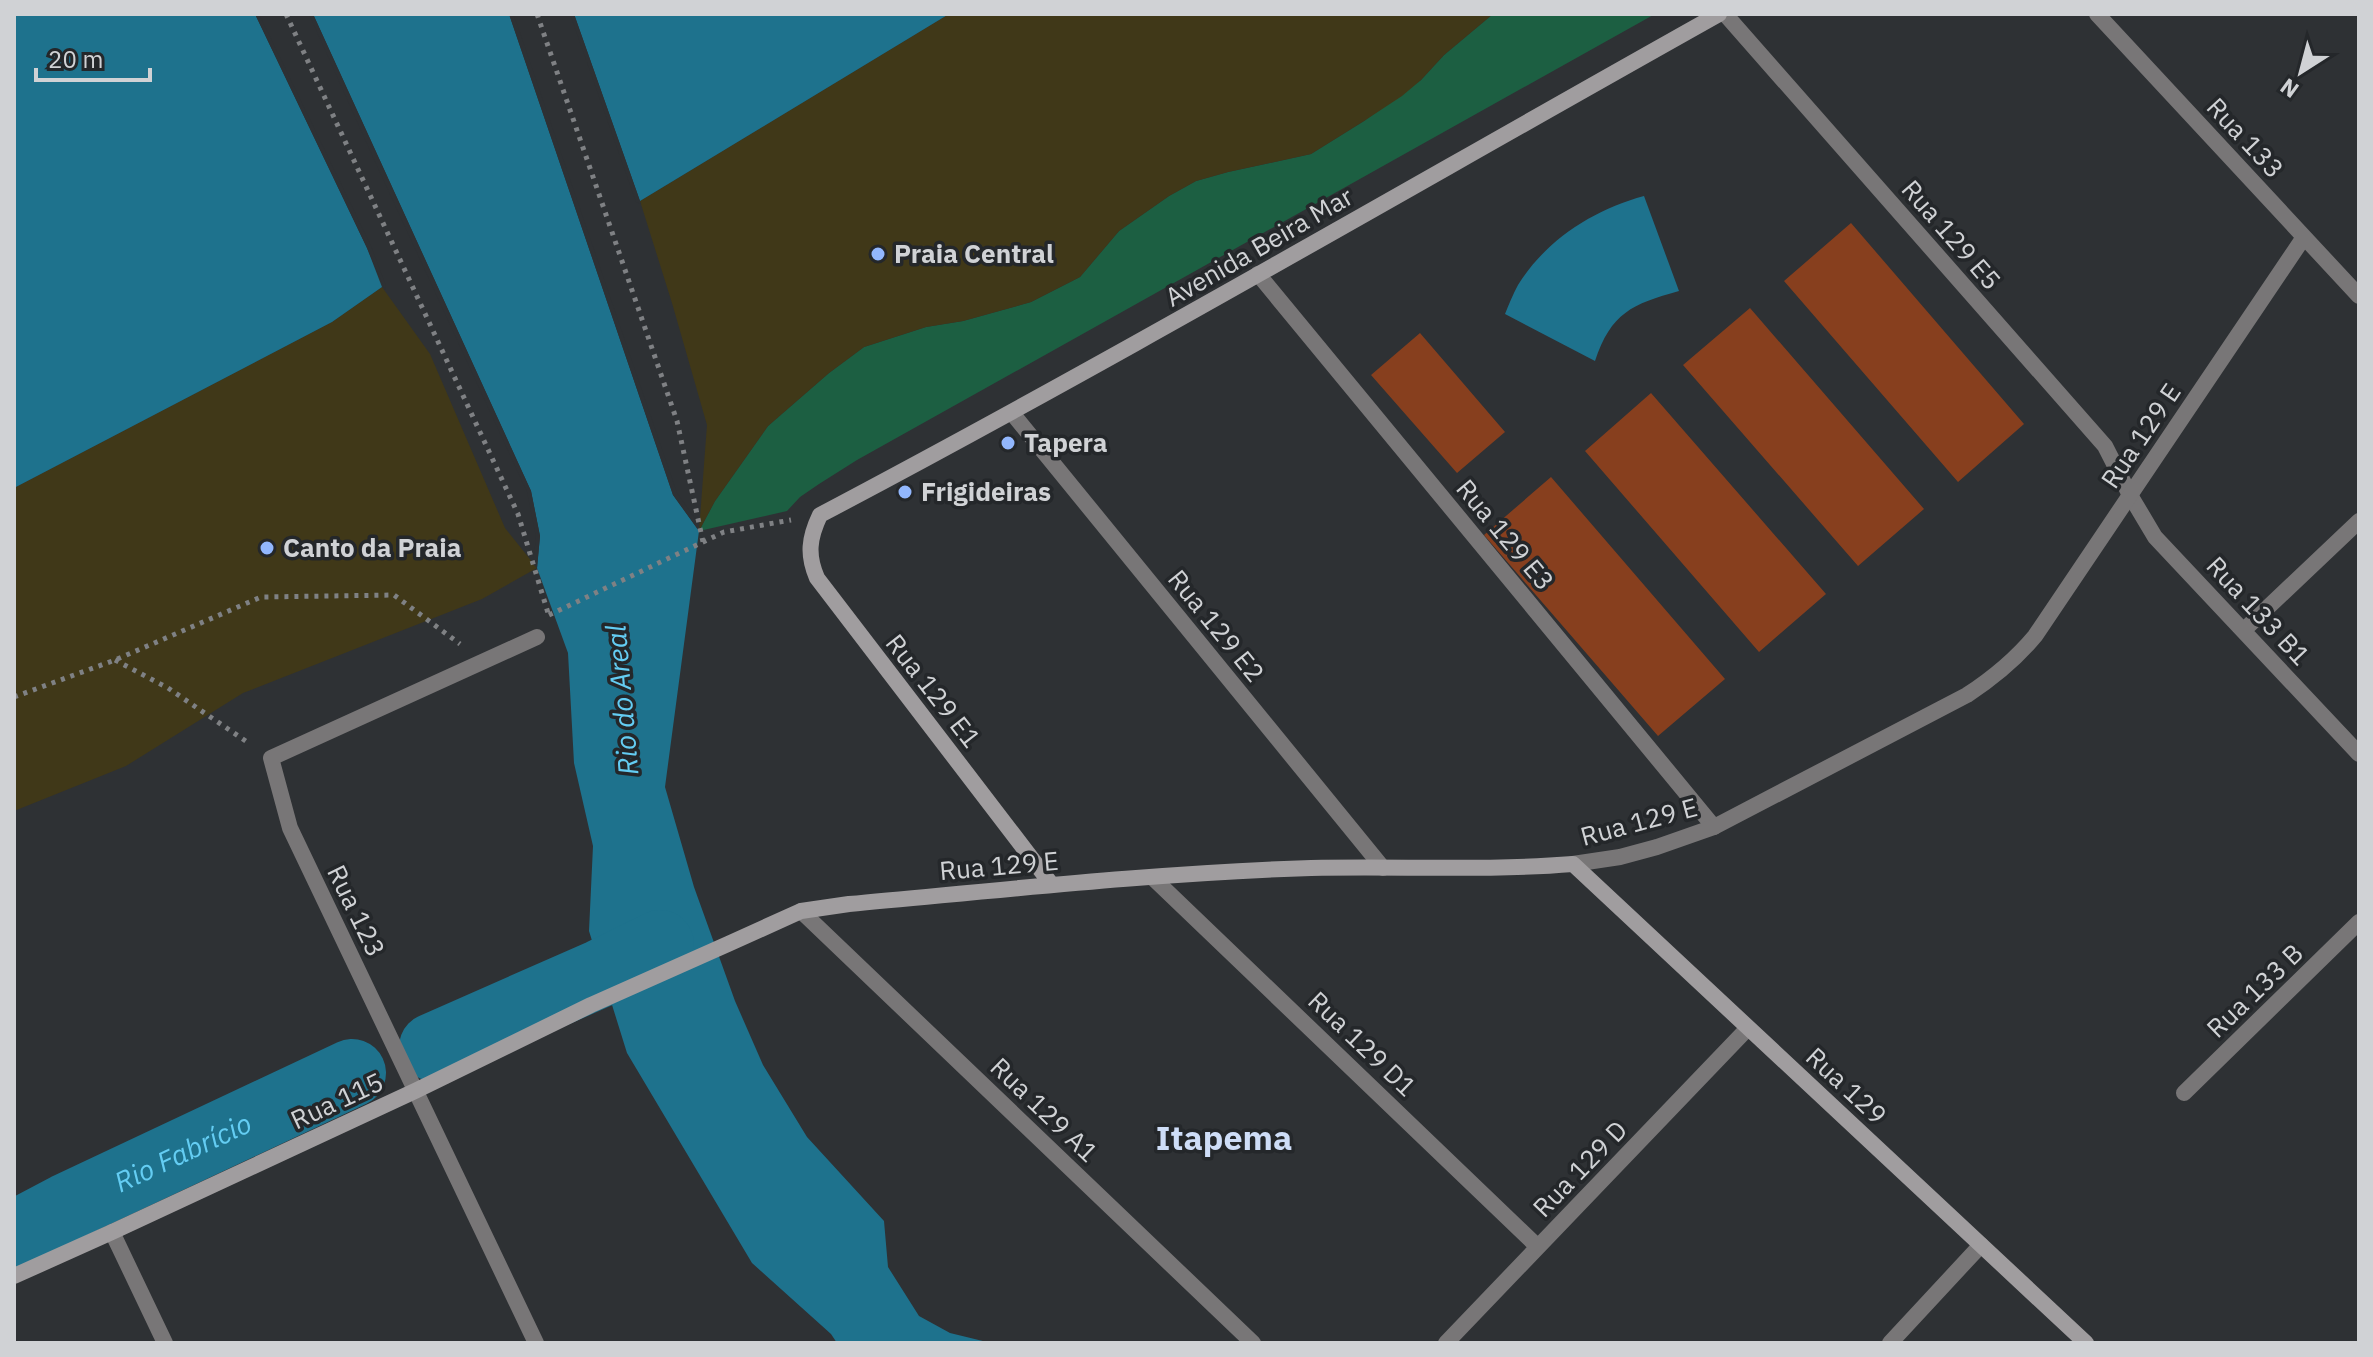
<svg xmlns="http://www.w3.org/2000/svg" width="2373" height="1357" viewBox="0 0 2373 1357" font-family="'IBM Plex Sans',sans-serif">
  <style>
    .green { fill: #1c5f42 }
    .sand { fill: #403818 }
    .water { fill: #1e728d }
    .pier { fill: #2e3134 }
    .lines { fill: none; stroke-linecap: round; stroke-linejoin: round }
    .river { stroke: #1e728d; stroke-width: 68 }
    .building { fill: #873f1e }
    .path { stroke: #7f8184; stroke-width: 5; stroke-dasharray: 4 6; stroke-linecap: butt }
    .minor { stroke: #787677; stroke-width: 16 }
    .tertiary { stroke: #787677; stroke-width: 16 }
    .secondary { stroke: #a09d9f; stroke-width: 16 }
    .poi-dot { fill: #92b7fd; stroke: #24272a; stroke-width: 3 }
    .labels { text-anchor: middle; stroke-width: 7; stroke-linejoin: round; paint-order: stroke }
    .street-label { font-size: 26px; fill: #d0d2d5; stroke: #24272a }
    .poi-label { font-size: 26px; font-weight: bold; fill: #d0d2d5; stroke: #24272a; text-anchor: start }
    .water-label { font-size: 28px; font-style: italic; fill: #64cdf3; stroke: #24272a }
    .district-label { font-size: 34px; font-weight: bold; fill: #ceddf7; stroke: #24272a }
  </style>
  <rect width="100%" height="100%" fill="#2e3134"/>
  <path class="green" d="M1493,14h162l-798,446 -38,24 -19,13 -13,14 -88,20 16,-30 53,-75 61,-53 35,-26 62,-20 37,-6 68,-19 49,-25 39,-46 50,-35 27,-15 32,-9 83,-18 53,-33 57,-41 23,-25z"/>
  <path class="sand" d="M949,14h544l-49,41 -23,25 -19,16 -38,25 -53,33 -83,18 -32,9 -27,15 -50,35 -39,46 -49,25 -68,19 -37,6 -62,20 -35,26 -61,53 -53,75 -16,30 8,-106 -35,-122 -32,-102z
    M382,287l48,67 75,174 32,40 -55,31 -239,94 -117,73 -112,45v-323l318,-166z"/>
  <path class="water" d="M14,14h241l112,234 15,39 -50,35 -318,166z
    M313,14h196l164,481 26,36 -34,256 29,100 41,114 28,64 44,72 77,84 4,46 31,49 31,17 41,10h-154l-6,-9 -79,-71 -125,-210 -38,-122 4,-85 -19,-83 -6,-110 -31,-85 3,-32 -9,-45z
    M574,14h375l-309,187z
    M1644,196l35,95c-47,13 -68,22 -84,70l-90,-47c4,-10 8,-20 13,-29 28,-45 75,-75 126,-89z"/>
  <path class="pier" d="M255,14h4l112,232 15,40 -1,4 -18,-42z
    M309,14h4l218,477 9,45 -3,32 -4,-4 3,-27 -9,-45 -155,-337z
    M509,14h4l4,10 160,469 22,31v7l-26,-36z
    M570,14h4l67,190 -5,-2z"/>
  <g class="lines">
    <g class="river">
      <path d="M433,1047l168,-74 59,-29"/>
      <path id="s1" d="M14,1235l53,-28 285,-134"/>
    </g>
  </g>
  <path class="building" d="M1851,223l173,201 -66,58 -174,-201z
    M1750,308l174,201 -66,57 -175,-201z
    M1420,333l85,99 -48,41 -86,-98z
    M1651,393l175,201 -67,58 -174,-201z
    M1551,477l174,202 -67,57 -174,-201z"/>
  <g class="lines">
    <path class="path" d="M286,14l232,500 30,99
      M537,14l140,407 26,121
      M549,615l175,-83 67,-12
      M115,660l53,28 82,56
      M14,697l101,-37 146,-63 133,-2 66,49"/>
    <path class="minor" d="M1725,14l380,432 25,49 25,42 204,217
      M1258,274l456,553
      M1012,413l371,455
      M2244,630l115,-109
      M1152,877l386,370
      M801,911l452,432
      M2184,1093l175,-171
      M112,1232l53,111
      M536,1343l-246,-515 -19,-70 266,-121
      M1446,1343l302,-315
      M1890,1343l91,-98"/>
    <path class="tertiary" d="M2097,14l262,282
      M1573,864l47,-7 37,-10 57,-20 253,-132c26,-17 48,-35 68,-59l269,-399"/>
    <path class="secondary" d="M1052,885l-235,-307c-10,-23 -8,-40 3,-63 303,-160 599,-333 899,-501
      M14,1276l98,-44 303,-141 176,-86 137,-61 73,-33 48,-7c154,-14 308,-31 462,-36 88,-2 175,3 262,-4l513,479"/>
  </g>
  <g class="poi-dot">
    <circle cx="878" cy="254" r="8"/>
    <circle cx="1008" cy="443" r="8"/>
    <circle cx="905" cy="492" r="8"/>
    <circle cx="267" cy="548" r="8"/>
  </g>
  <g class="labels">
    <g class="street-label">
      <text transform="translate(2245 138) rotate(47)" y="9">Rua 133</text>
      <text transform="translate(1951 235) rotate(49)" y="9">Rua 129 E5</text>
      <text transform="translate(1259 247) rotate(-30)" y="9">Avenida Beira Mar</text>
      <text transform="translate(2141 436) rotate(-56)" y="9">Rua 129 E</text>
      <text transform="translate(1505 535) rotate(50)" y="9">Rua 129 E3</text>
      <text transform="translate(2258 611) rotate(47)" y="9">Rua 133 B1</text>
      <text transform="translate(1216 626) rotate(51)" y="9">Rua 129 E2</text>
      <text transform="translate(933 691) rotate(52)" y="9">Rua 129 E1</text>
      <text transform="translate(1639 822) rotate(-15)" y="9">Rua 129 E</text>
      <text transform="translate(999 866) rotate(-5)" y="9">Rua 129 E</text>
      <text transform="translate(356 911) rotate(64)" y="9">Rua 123</text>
      <text transform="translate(2255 991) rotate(-44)" y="9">Rua 133 B</text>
      <text transform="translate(1362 1044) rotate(44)" y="9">Rua 129 D1</text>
      <text transform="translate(1846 1086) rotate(43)" y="9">Rua 129</text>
      <text transform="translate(337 1101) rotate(-25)" y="9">Rua 115</text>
      <text transform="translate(1044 1110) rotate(44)" y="9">Rua 129 A1</text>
      <text transform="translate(1580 1169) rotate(-46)" y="9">Rua 129 D</text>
    </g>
    <g class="poi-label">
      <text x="894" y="263">Praia Central</text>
      <text x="1024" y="452">Tapera</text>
      <text x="921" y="501">Frigideiras</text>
      <text x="283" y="557">Canto da Praia</text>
    </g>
    <g class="water-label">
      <text transform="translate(622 700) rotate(-95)" y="10">Rio do Areal</text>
      <text dy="10" stroke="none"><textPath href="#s1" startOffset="188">Rio Fabrício</textPath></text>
    </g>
    <g class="district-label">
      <text x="1224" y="1150">Itapema</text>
    </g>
  </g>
  <rect width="2373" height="1357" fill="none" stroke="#d0d2d5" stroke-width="32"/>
  <g transform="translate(2301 72) rotate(216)" stroke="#24272a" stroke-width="6" paint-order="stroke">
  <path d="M0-6L14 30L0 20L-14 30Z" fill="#d0d2d5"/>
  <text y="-12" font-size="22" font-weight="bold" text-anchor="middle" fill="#d0d2d5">N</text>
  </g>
  <path d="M36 68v12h114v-12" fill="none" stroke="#d0d2d5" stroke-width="4"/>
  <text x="48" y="68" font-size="24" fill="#d0d2d5" stroke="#24272a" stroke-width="6" paint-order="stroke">20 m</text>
</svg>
